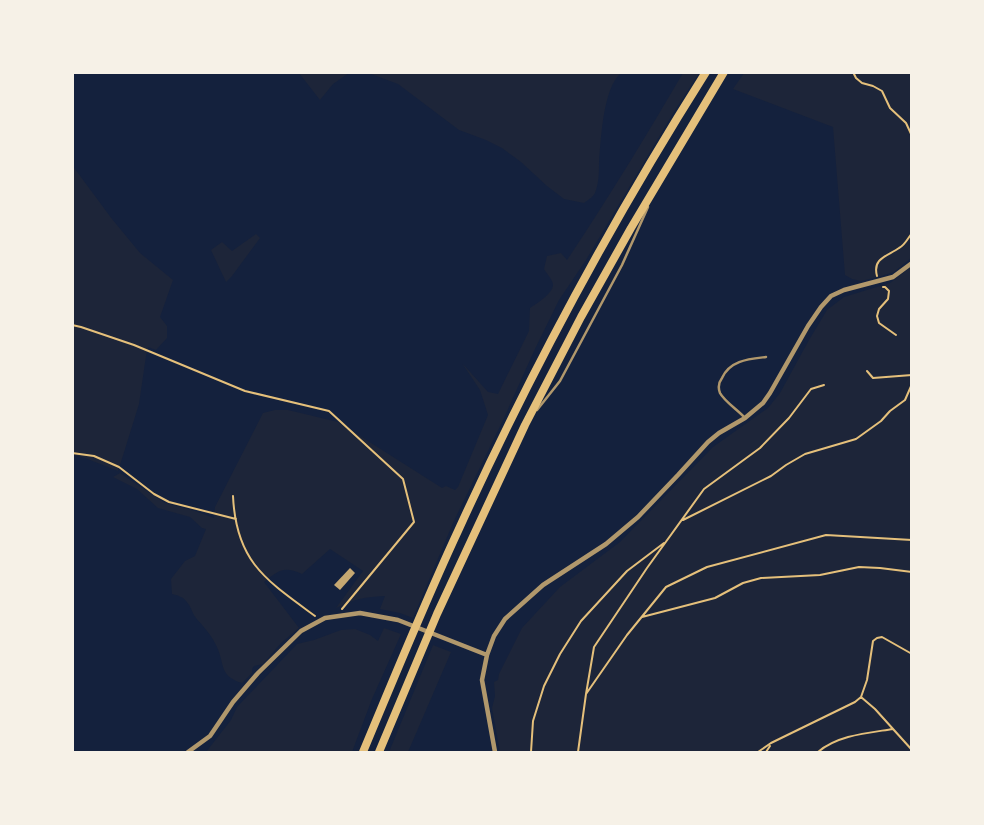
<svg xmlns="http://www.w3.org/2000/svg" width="984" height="825" viewBox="0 0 984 825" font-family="'Source Sans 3',sans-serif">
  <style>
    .green { fill: #1d2539 }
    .building { fill: #c6a872 }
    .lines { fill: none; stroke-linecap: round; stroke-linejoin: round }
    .path { stroke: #e5c07b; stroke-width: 2 }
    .service { stroke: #b1986c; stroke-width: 2.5 }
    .minor { stroke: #b1986c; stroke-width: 4.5 }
    .trunk { stroke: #e5c07b; stroke-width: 8 }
  </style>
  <rect width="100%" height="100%" fill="#14213d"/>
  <path class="green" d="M299,73h322c-18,15 -20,66 -22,89 0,10 0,21 -4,31 -2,4 -7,7 -11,10l-20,-4 -17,-13 -26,-24 -19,-14 -16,-8 -27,-10 -61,-46 -27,-10 -22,-1 -16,11 -13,16z
    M683,73h16l-27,42 -86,145 -27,40 -25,51 -30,67 -51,105 -40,95 -13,-5 -20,-4 5,-13c-21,1 -30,3 -49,12l27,-37 -33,-22 -28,25c-18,-8 -23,-4 -38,8l35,46 -18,15 -18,21 -9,2 -2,3v4l-10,10c-23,-7 -17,-18 -25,-36 -5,-11 -13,-20 -21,-29 -4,-5 -5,-12 -10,-17 -3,-4 -9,-6 -14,-7l-1,-15 14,-18 10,-5 11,-27 -4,-1 -12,-11 -32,-9 -21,-19 -24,-12 7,-4 45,30 30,8 19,7 1,-11 48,-94 12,-3h13l50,12 104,66 4,-2 9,4 3,-3 30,-72 -8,-25 -18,-27 26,29 10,2 31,-63 1,-23c6,-4 24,-15 23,-24 -1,-5 -6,-10 -9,-15l3,-13 14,-3 6,7c41,-61 79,-124 116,-187z
    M744,73h167v185l-17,14 -16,5 -17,4 -9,-2 -7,-4 -12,-148 -100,-38z
    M72,165l40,54 28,34 33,27 -13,37 7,9v12l-11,12 -8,-3 -2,9 -7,48 -18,58 -3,9 -33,-13 -12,-3z
    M256,234l4,4 -28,38 -6,6 -15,-32 11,-8 10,9z
    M911,267v485h-411l-8,-44 3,-12 -1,-14 4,-2 1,-6 23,-46 38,-41 60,-45 93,-95 55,-39 12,-15 29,-53 18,-30 17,-13 46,-14z
    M384,628l17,6 -29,65 -20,53h-146l25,-32 6,-13 60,-63 17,-4 27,-10 14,-1 15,6 8,6z
    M433,645l18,7 -43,100h-19z"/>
  <path class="building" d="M350,568l5,5 -15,17 -6,-5z"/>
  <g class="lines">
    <path class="path" d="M853,72l3,6 6,5 11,3 9,5 8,17 16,15 6,13
      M877,276c-5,-18 11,-20 22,-28 6,-3 9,-10 13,-15
      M883,287h2l4,4 -1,8 -9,10 -2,7 2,7 17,12
      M72,325l9,2 53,18 111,46 84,20 74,68 11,43 -72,87
      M867,371l6,7 39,-3
      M824,385l-13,4 -22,29 -29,30 -56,41 -57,79 -53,79 -8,47 41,-59 39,-48 41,-20 119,-32 86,5
      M72,453l22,3 25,11 35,27 15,8 67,17
      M233,496c3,66 33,84 82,120
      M683,520l88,-44 15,-11 19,-11 51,-15 25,-18 9,-10 15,-11 7,-16
      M642,617l73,-19 28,-15 18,-5 59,-3 39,-8 21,1 32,4
      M861,697l14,12 37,41
      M531,752l2,-31 11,-35 16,-32 21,-33 46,-50 37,-28
      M578,752l8,-58
      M758,752l13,-9 84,-41 6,-5 6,-17 6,-39 4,-3 5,-1 30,17
      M766,752l4,-6
      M818,752c20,-17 50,-19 75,-23"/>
    <path class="service" d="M537,410l23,-29 62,-116 26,-58
      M745,418c-6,-7 -21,-17 -25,-25 -2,-5 -1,-11 2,-15 8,-18 27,-19 44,-21"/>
    <path class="minor" d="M188,752l22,-16 23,-34 25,-29 43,-42 24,-13 35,-5 38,7 89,35
      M495,752l-13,-72 5,-25 7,-19 11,-17 38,-34 63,-41 32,-27 40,-42 30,-33 11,-9 26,-15 18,-15 7,-10 38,-67 13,-19 10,-11 13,-6 49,-13 19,-14"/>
    <path class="trunk" d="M363,752c31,-74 61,-148 95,-221 72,-158 155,-312 248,-459
      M379,752l58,-138 88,-189 56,-108 50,-89 93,-156"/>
  </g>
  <rect width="984" height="825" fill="none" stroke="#f6f1e7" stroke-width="148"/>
</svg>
